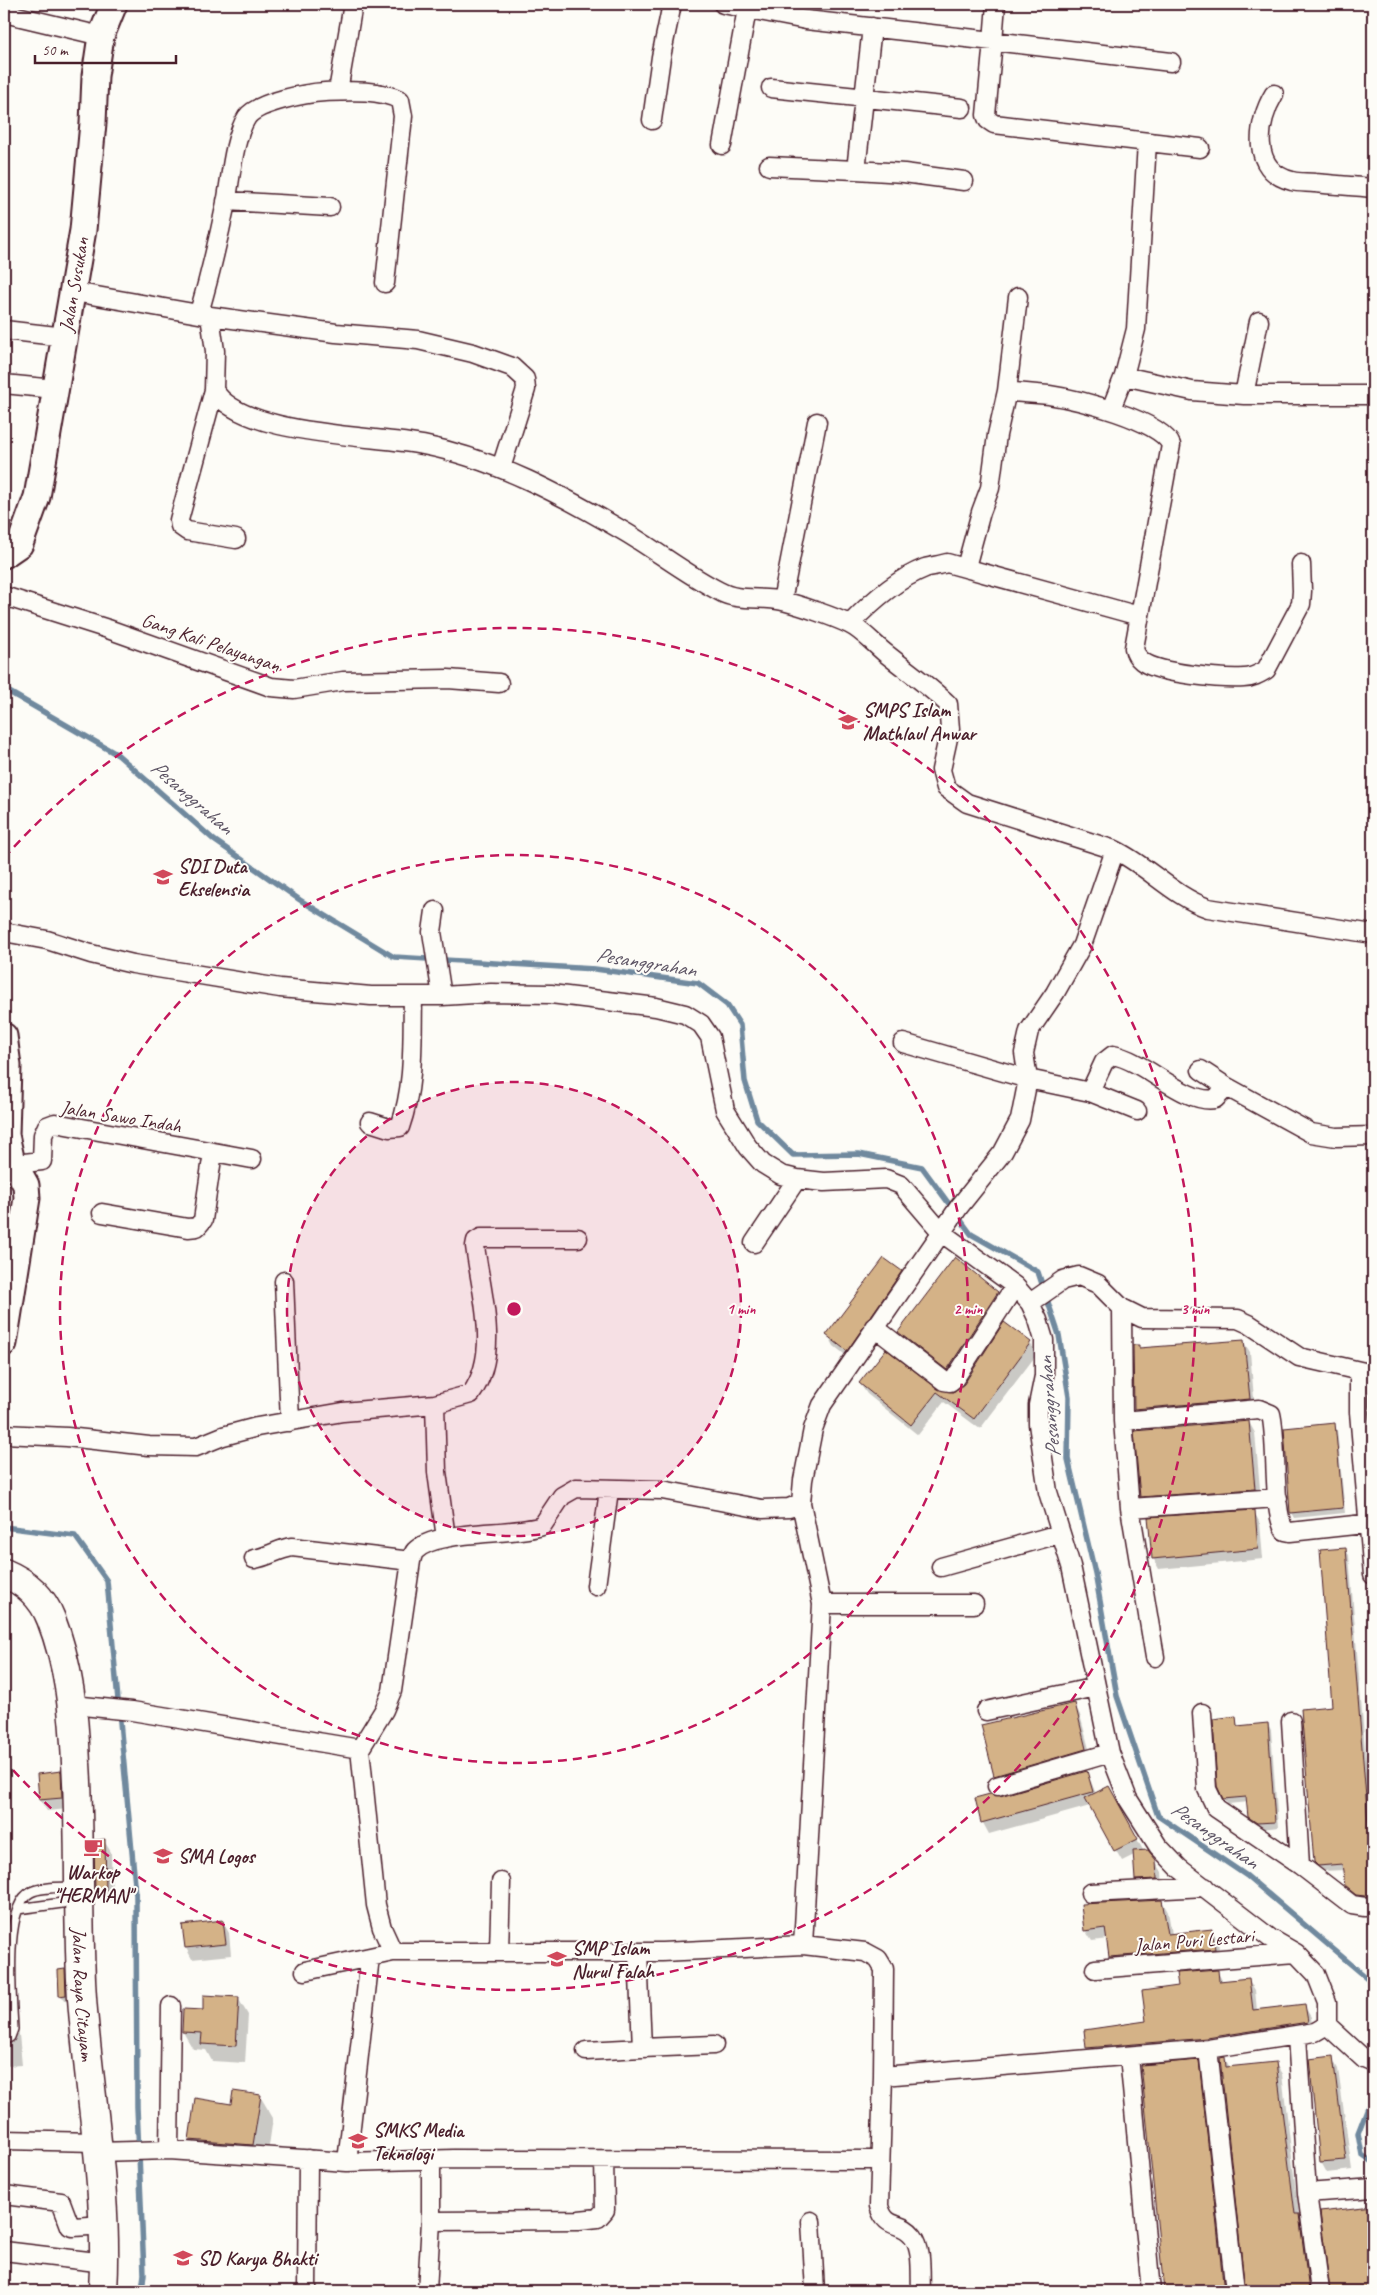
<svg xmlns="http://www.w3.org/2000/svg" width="1377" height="2295" viewBox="0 0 1377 2295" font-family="Caveat,sans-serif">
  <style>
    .shadow { fill: #0003 }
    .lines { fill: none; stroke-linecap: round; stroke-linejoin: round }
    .stream { stroke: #6f899e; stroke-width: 5.5 }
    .building { fill: #d4b287; stroke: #4a1f2b }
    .lane-casing { stroke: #4a1f2b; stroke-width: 12 }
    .street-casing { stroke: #4a1f2b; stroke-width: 21 }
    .secondary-casing { stroke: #4a1f2b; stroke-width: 29 }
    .primary-casing { stroke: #4a1f2b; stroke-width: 31 }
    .lane { stroke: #fdfcf7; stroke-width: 9 }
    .street { stroke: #fdfcf7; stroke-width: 18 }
    .secondary { stroke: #fdfcf7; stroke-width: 25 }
    .primary { stroke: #fdfcf7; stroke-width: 28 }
    .ring { fill: none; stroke: #c2185b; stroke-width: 2.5; stroke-dasharray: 9 6 }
    .labels { text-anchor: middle; stroke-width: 4; stroke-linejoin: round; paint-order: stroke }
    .street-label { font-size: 20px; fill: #4a1f2b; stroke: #fdfcf7 }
    .poi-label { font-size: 20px; font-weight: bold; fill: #4a1f2b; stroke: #fdfcf7; text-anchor: start }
    .water-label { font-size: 21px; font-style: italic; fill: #5d5464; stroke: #fdfcf7 }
    .centre { fill: #c2185b; stroke: #fdfcf7; stroke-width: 2.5 }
    .ring-label { font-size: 15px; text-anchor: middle; font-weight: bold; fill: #c2185b; stroke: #fdfcf7; stroke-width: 4; stroke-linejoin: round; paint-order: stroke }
  </style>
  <rect width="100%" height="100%" fill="#fdfcf7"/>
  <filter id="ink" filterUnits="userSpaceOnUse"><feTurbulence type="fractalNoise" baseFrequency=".02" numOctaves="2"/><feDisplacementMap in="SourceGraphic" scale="10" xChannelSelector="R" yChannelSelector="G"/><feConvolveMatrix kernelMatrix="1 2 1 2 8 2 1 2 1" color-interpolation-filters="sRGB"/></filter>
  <g filter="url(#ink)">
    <path class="shadow" d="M901,1272l6,11 -54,78 -19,-15 -6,-11z
      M977,1278l20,15 7,11 -50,76 -48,-37 -6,-11z
      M1005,1323l25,20 7,11 -57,75 -36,-27 -26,33 -51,-41 -7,-10 93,9 12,-8z
      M1243,1341l7,11 5,58 -114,10 -6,-11 -1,-62 4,-1 2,3z
      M1371,1413h2v26z
      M1249,1422l6,11 6,67 -114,7 -6,-11z
      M1334,1425l3,5 8,83 -51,5 -3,-5 -6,-84z
      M1254,1512l6,11 3,36 -104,10 -6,-11z
      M1345,1549l4,6 23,279 1,67 -12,-1 -11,-8 -4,-6 -2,-16 -21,1 -8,-9 19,-155z
      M1074,1704l6,11 12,45 -91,26 -6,-11z
      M1235,1718l4,9 29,-3 3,6 7,97 -16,2 -9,-6 -3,-6 -2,-15 -20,2 -3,-6z
      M1087,1772l9,22 19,4 29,54 11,8 7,12 1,18 -21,1 -6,-11 -2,-25 -12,6 -32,-55 -101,28 -6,-11 -7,-24 24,-2z
      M60,1773l6,11 2,25 -21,2 -7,-11 -2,-25z
      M104,1841l7,11 1,48 -10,1 -6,-11z
      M4,1883l18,182 -18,1z
      M1162,1901l6,11 4,22 40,-4 6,11 2,19 -104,8 -6,-11 -2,-18 -16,2 -7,-11z
      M223,1922l6,11 2,22 -39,4 -6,-11 -2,-22z
      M64,1970l3,5 1,25h-4l-3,-5z
      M1217,1971l6,11 25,-3 7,11 2,21 47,-5 7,11 2,16 -220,26 -6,-11 -2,-17 62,-9 32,-35z
      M238,1998l10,17 -3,48 -33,-2 -6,-11 -13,-1 -10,-17 1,-21 20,1z
      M1225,2058l5,10 45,-5 7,11 17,143 6,9 9,65h-68z
      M1332,2058l6,11 14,101 -25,3 -6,-11z
      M1198,2062l6,11 25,218h-63l-24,-225z
      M260,2096l13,22 -7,49 -63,-5 -13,-22 42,-35z
      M1372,2207l1,84h-42l1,-1z"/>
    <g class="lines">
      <path class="stream" d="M4,689l114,66 96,85 86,60 94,57 201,12 103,14 29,22 13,20 5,56 12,39 36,35 66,-1 63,13 49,67 67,38 21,63 10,62 -1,62 27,114 22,123 41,120 89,60 126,107
        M4,1527l71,9 32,45 29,314 1,212 7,167 -2,17
        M1373,2094l-15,39 4,22 11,8"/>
    </g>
    <path class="building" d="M955,1257l43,35 -51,78 -49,-38z
      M884,1258l18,13 -55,80 -21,-16z
      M1004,1322l27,20 -57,77 -37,-27 -26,33 -52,-42 27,-34 52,40 15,3 11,-8z
      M1244,1340l6,59 -116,10 -1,-64h6v3z
      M1249,1421l6,68 -115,8 -6,-66z
      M1335,1423l8,85 -53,5 -6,-85z
      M1255,1510l3,39 -106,10 -4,-42z
      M1346,1548l25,312h-1l2,35 -7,1 -9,-1 -11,-9 -3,-22 -24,2 -4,-4 -13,-153 31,-3 -12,-156z
      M1075,1703l11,46 -92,27 -13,-51z
      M1236,1716l1,10 31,-3 7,99 -18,1 -9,-6 -2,-20 -23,2 -6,-13 -4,-67z
      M61,1771l1,27 -23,2 -2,-26z
      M1087,1771l6,21 -112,31 -6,-25 15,-4 10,2z
      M1109,1786l29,53 -24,12 -29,-53z
      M105,1839l1,51h-11l-1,-50z
      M1148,1850l8,10 1,19 -22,1 -2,-29z
      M1162,1900l6,34 44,-5 3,20 -106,8 -4,-29 -21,3 -3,-27z
      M223,1920l3,24 -41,4 -3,-23z
      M65,1969l1,26 -7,1 -1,-26z
      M1218,1970l1,11 30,-3 4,32 52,-6 3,18 -101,16 -121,10 -2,-18 62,-9 -4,-30 36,-5 -2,-13z
      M203,1995l36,2 -3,49 -35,-2 1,-11 -20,-1 1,-23 20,1z
      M1333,2056l13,104 -26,2 -11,-103z
      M1225,2057l1,10 50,-5 19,152h4l10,77h-64l-25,-233z
      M1199,2060l25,231h-60l-23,-226z
      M233,2091l28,4 -8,50 -64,-5 6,-42 36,6z
      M1372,2206l1,85h-43l-10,-79z"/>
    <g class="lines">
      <g class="lane-casing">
        <path id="lane" d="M18,1909l59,-8
          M4,2040l6,-3 3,-8c-1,-29 -11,-123 18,-137 13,-6 33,-4 46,-5"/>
      </g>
      <g class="street-casing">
        <path id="street" d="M723,4l83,16 187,21 -7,74 2,5 6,4 206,24
          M996,4l-3,37 178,21
          M4,13l97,23
          M872,27l-16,143 48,3 60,8
          M771,88l191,20
          M338,91l15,-87
          M1274,94c-17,28 -24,77 18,87 7,2 16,1 23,2 19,2 39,3 58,5
          M652,120l9,-63 11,-53
          M722,145l25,-136
          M769,166l87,4
          M226,201l104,6
          M74,292l136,24 5,35 -1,39 -35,130 1,6 7,5 49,8
          M199,313c11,-38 20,-76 28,-115 4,-23 7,-61 20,-81 11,-15 60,-24 78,-25 24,-1 54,-3 75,8l3,16 -18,167
          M210,316l126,17 82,7 55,13 39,14 13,12 1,10 -25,79
          M4,330l61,7
          M1124,376l68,15 52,4h129
          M4,384l51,5
          M214,390c27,46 160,45 209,55 72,14 139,50 202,87 32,19 61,42 94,59 18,11 44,5 64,10 19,5 49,15 66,23 13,6 24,19 35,28 21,17 44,33 64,52l2,25 -9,41 5,18 21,15 148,47c33,16 58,46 93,58l165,26
          M1007,391c14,2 28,3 42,4 27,4 112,25 122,50l-37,203c1,6 3,9 8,13 16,13 81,18 102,17 8,0 15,-4 22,-8l35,-66 1,-13 -1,-27
          M1244,395l15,-74
          M1111,409l13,-33 12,-47 11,-187
          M966,567l15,-55 9,-24 7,-53 10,-44 11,-94
          M4,596l104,33 163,58 23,2 49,-8 105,-2 51,4
          M782,601l35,-179
          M850,624c20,-21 47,-45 75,-56 7,-2 15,-3 22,-5l192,53
          M435,911l-3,21 10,64
          M4,932l43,8 44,14 42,10 147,24 91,8h71l49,-3 60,1 105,13 29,7 16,10 9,13 15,73 23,37 15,17 18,11 16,4 27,3 62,-3 15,6 41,48 73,53 15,17 8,17 6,20v36l-6,29v19l10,68 23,74 39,187 18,46 30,47 21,22 91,70 26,15 20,21 11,28v23l37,34 9,4
          M903,1043l125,36 62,13 47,19
          M1201,1070l26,17 84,46 25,4 37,-1
          M1090,1092l14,-30 9,-7c31,5 73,50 102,44l12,-12
          M370,1122l19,6 11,-1c15,-42 12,-87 13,-130
          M15,1164l27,-3 1,-26 4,-9 8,-3 197,36
          M102,1213l86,15 9,-1 6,-7 10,-68
          M754,1243l43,-64
          M284,1281l6,141
          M1030,1303l33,-23 16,-4 19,8 24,24 20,10 96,1 11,5 50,33 74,17
          M1122,1308l1,113 7,87 148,-10
          M874,1327l70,54 6,1 5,-4 60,-92
          M1359,1372v40l14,163
          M435,1404l36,-10c30,-41 10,-101 4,-148l1,-5 5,-3h97
          M1123,1421l136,-12 12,5c7,28 1,98 14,117l5,1 83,-9
          M4,1434l63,3 82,9 47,1 27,-11 34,-9 86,-15 92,-8 2,68 9,66
          M1130,1508l25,149
          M254,1559c14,-2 24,-10 38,-12l119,14
          M941,1567l118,-33
          M596,1586l13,-96
          M974,1604h-152l-21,-101 2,-23 10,-51 9,-24 137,-198 44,-55 17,-32 8,-41 -4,-26 5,-22 26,-38 27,-48 33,-95
          M73,1705l59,6 228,38
          M986,1711l110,-24
          M1202,1713l5,76 9,19 84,57 52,40 13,2 8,-1
          M1291,1721l9,144
          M997,1786l113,-33
          M1090,1893l115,-6
          M803,1945l19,-341
          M499,1951l2,-69
          M393,1952l-11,-24 -6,-23 -16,-156 24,-39 8,-19 19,-130c1,-3 2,-8 4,-10 21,-22 96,-15 127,-25l20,-30 14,-8 86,2 100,19 27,-1 12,-5
          M638,1952l4,96 72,-3
          M1095,1969l201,-16
          M305,1971l88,-19h269l141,-7 62,7 13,7 6,10 -1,107 -4,130c7,25 22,14 34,30 10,13 7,39 8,55
          M1297,2036l10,157 66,-5
          M1208,2049l27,242
          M586,2051l56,-3
          M1129,2056l22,235
          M883,2076l325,-27 107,-17 12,-7
          M4,2140l92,2
          M169,2150l2,-144
          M98,2152l71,-2 178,12 107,-3 426,1
          M347,2162l23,-205
          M1307,2193l13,98
          M4,2195l57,7 9,24 3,1 32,-2
          M431,2221l148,-1 19,-2 7,-8 -1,-50
          M811,2221l4,70
          M4,2251l101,12
          M307,2291l1,-132
          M427,2291l4,-70v-61"/>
      </g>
      <g class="secondary-casing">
        <g id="secondary">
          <path id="s1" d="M4,555l16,-11 17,-47 46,-267 10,-107 2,-47 6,-40 13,-32"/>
          <path d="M4,1036l4,30 -2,69 5,23 15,27 1,13 -23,145"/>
        </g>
      </g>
      <g class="primary-casing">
        <g id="primary">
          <path id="s2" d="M4,1573c22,9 38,23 47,46 18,46 23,95 25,144 5,78 1,157 6,235 7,98 27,195 21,293"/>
        </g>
      </g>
      <use href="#lane" class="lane"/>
      <use href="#street" class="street"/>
      <use href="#secondary" class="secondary"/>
      <use href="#primary" class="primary"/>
    </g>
  </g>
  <circle cx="514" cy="1309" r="227" fill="#c2185b" fill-opacity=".12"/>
  <g class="ring">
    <circle cx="514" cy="1309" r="227"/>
    <circle cx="514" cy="1309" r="454"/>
    <path d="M4 858A681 681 0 1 1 4 1760"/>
  </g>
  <defs>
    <g id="school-bare" transform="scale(1.5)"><path d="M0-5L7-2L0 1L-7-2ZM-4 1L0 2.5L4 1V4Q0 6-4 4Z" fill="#d1495b" stroke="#fdfcf7" stroke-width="2.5" paint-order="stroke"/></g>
    <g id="cafe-bare" transform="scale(1.5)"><path d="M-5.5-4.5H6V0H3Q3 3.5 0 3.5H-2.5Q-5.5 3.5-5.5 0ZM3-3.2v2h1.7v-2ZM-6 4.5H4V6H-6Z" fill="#d1495b" stroke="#fdfcf7" stroke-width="2.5" paint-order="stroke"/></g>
  </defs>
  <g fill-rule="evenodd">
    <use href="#school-bare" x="848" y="722"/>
    <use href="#school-bare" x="163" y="877"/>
    <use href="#cafe-bare" x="93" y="1847"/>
    <use href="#school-bare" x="163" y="1856"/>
    <use href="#school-bare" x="557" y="1959"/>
    <use href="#school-bare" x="358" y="2141"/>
    <use href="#school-bare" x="183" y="2258"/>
  </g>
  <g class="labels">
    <g class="street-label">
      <text dy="7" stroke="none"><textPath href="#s1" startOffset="285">Jalan Susukan</textPath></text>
      <text transform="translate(211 642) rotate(19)" y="7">Gang Kali Pelayangan</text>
      <text transform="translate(121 1116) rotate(9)" y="7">Jalan Sawo Indah</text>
      <text transform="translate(1194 1940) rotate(-5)" y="7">Jalan Puri Lestari</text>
      <text dy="7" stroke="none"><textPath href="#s2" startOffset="446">Jalan Raya Citayam</textPath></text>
    </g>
    <g class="poi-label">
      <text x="863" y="717">SMPS Islam<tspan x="863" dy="23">Mathlaul Anwar</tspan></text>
      <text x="178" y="873">SDI Duta<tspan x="178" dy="23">Ekselensia</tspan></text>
      <text x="178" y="1863">SMA Logos</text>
      <text x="93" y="1879" text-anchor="middle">Warkop<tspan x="93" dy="23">"HERMAN"</tspan></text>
      <text x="572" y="1955">SMP Islam<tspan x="572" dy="23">Nurul Falah</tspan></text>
      <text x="373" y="2137">SMKS Media<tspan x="373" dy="23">Teknologi</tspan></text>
      <text x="198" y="2265">SD Karya Bhakti</text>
    </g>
    <g class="water-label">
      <text transform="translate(192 797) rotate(41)" y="7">Pesanggrahan</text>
      <text transform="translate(646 962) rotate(9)" y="7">Pesanggrahan</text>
      <text transform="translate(1049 1407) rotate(-95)" y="7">Pesanggrahan</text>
      <text transform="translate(1215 1835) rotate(35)" y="7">Pesanggrahan</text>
    </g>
  </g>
  <circle cx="514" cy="1309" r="8" class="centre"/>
  <g class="ring-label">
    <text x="741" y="1314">1 min</text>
    <text x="968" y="1314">2 min</text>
    <text x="1195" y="1314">3 min</text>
  </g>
  <rect width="1377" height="2295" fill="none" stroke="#fdfcf7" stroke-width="20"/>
  <rect x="10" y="10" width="1357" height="2275" fill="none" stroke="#4a1f2b" stroke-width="2" filter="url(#ink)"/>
  <path d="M35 55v8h141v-8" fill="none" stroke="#4a1f2b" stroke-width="2.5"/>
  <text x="42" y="55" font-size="15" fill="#4a1f2b" stroke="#fdfcf7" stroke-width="4" paint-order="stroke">50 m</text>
</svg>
